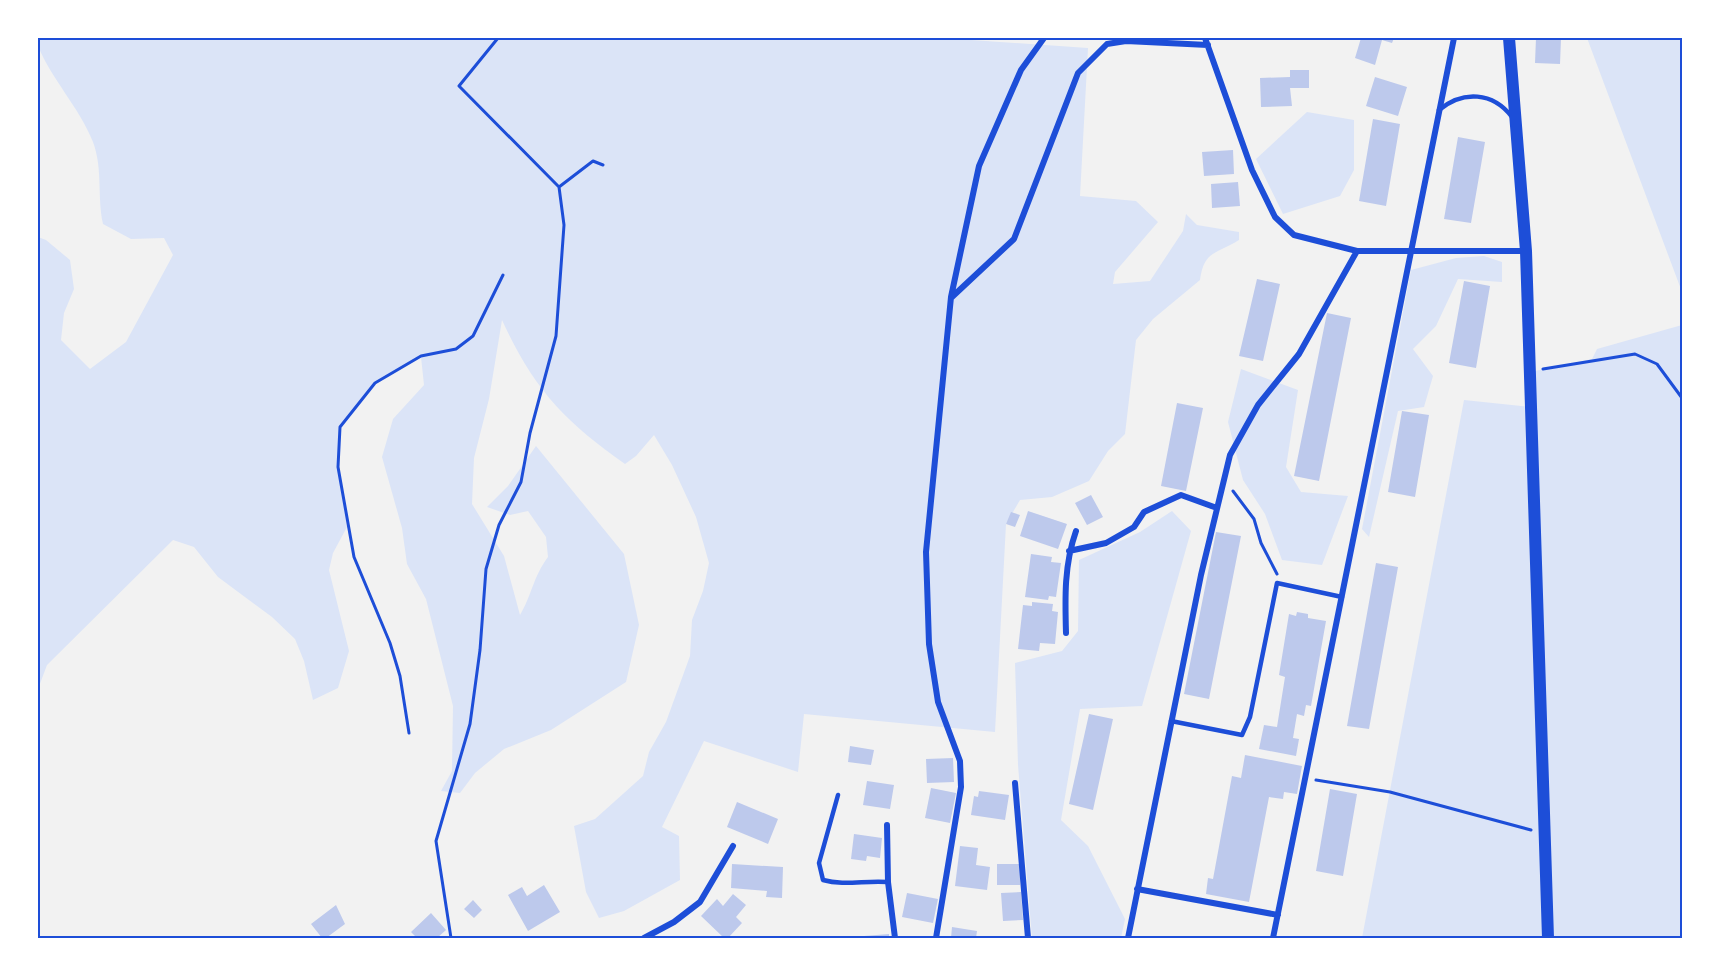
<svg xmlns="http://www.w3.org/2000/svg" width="1720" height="976" viewBox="0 0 1720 976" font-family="'DejaVu Sans',sans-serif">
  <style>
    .green { fill: #dbe4f7 }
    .building { fill: #bdc9ec }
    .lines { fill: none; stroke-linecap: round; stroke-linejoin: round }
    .path { stroke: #1d4ed8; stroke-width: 3 }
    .service { stroke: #1d4ed8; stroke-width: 4.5 }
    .minor { stroke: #1d4ed8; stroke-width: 6 }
    .secondary { stroke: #1d4ed8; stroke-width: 12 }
    .neatline { fill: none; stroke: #1d4ed8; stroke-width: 2 }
  </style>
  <rect width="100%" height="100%" fill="#f2f2f2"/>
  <path class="green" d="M40,38h902l146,10 -8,148 56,5 22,21 -43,50 -2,12 37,-3 33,-50 3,-17 11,11 42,7v8c-22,14 -35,10 -39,40l-47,39 -17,21 -11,94 -17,17 -19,30 -37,16 -32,3 -14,24 -11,208 -191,-18 -6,58 -94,-31 -42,86 17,9 1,44 -56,31 -25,7 -13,-26 -12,-66 21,-7 48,-43 6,-24 17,-30 24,-66 2,-36 11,-29 6,-28 -13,-46 -24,-52 -18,-30 -18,21 -11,8c-61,-43 -92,-76 -123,-144l-13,79 -15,59 -2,46 32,52 16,59c12,-20 13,-38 28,-58l-2,-20 -18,-26 -18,4 -23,-8 21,-21 28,-40 88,108 15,71 -13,57 -75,48 -47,19 -29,24 -15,20 -19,-2 11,-20 1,-65 -27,-107 -19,-35 -5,-36 -20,-71 11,-38 31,-34 -3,-28 -46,26 -35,44 -2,40 9,60 -14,26 -4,17 20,81 -11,37 -25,12 -9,-39 -9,-22 -23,-22 -54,-40 -24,-30 -21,-7 -126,125 -9,24v-452l8,3 24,20 4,29 -10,24 -3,27 29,29 36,-27 47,-87 -9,-17 -33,1 -28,-15c-6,-28 0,-55 -10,-82 -14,-35 -41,-62 -55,-96z
    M1587,38h95v254z
    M1307,112l47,8v50l-14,26 -57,18 -27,-55z
    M1484,256l18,6v20l-44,-3 -22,47 -23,23 20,27 -9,31 -26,4 -29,126 -7,-8 49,-259 45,-12z
    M1682,325v613h-320l102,-538 67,7 -1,-35 62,-13 5,-10z
    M1241,369l57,21 -12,77 15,25 47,4 -26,69 -40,-5 -17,-46 -22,-34 -15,-58z
    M1172,511l19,20 -49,175 -62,3 -19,111 27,26 37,73 -4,19h-89l-14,-173 -3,-102 47,-12 16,-20 1,-71 61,-28z"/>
  <path class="building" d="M1361,38h33l-2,5 -10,-3 -7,25 -20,-7z
    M1536,38h25l-1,26 -25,-1z
    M1290,70h19v18h-19l2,18 -31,1 -1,-29 30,-1z
    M1375,77l32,10 -9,29 -32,-10z
    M1373,119l27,5 -14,82 -27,-5z
    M1458,137l27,5 -14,81 -27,-4z
    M1233,150l1,24 -30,2 -2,-24z
    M1238,182l2,24 -28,2 -1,-24z
    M1257,279l23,5 -17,77 -24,-5z
    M1464,281l26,5 -14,82 -27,-5z
    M1327,313l24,5 -32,163 -25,-5z
    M1177,403l26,5 -17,83 -25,-5z
    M1402,411l27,4 -14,82 -27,-5z
    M1091,495l12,22 -16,8 -12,-22z
    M1028,511l39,13 -9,25 -38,-13z
    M1011,512l9,3 -5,12 -9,-3z
    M1216,532l25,4 -32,163 -25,-5z
    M1031,554l21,3 -1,5 10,1 -5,34 -7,-1 -1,4 -23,-3z
    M1376,563l22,4 -29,162 -22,-3z
    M1032,602l21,2 -1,7 6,1 -3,32 -15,-1 -1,8 -21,-2 5,-44 9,1z
    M1297,612l11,2v4l18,3 -15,85 -5,-1 -2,11 -7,-2 -4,24 6,1 -3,17 -37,-7 5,-24 13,2 8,-50 -6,-2 10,-61 7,2z
    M1089,714l24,5 -20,91 -24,-6z
    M850,746l24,4 -3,15 -23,-3z
    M1245,755l57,11 -5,28 -13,-2 -1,7 -14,-2 -20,105 -43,-8 2,-16 5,1 19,-103 9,2z
    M953,758l1,24 -27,1 -1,-24z
    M867,781l27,4 -4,24 -27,-4z
    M931,788l25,5 -6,30 -25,-5z
    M1330,789l27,5 -14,82 -27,-5z
    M979,791l30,4 -4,25 -34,-5 3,-19 4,1z
    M737,802l41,17 -10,25 -41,-17z
    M854,834l28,4 -2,20 -13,-2 -1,5 -15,-2z
    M960,846l18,2 -2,17 14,2 -3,23 -32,-4z
    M732,864l51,3 -1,31 -16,-1 1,-6 -36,-3z
    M997,864h23v21h-23z
    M544,885l16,27 -32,19 -20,-36 14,-8 5,9z
    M1021,892l2,28 -20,1 -2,-28z
    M907,893l31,6 -5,24 -31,-6z
    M733,894l13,11 -10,12 6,6 -14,15h-4l-23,-22 16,-17 6,7z
    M473,900l9,10 -8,8 -10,-9z
    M336,905l9,19 -19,14h-4l-11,-14z
    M431,913l15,17 -9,8h-20l-6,-6z
    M952,927l25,4 -1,7h-25z
    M889,934v4h-24l-1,-2z"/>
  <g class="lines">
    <path class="path" d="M559,187l34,-26 10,4
      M1543,369l92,-15 22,10 25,34
      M1233,491l21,28 7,24 16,31
      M409,733l-9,-57 -10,-33 -36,-86 -16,-90 2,-40 35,-44 46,-27 35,-7 17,-13 30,-61
      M1316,780l74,12 141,38
      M451,938l-15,-97 34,-117 10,-74 6,-81 13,-44 22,-43 9,-49 26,-97 8,-111 -5,-38 -100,-101 39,-48"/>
    <path class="service" d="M1439,110c24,-20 54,-18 73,7
      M1171,721l71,14 8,-18 27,-134 65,14
      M838,795l-19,68 4,17c21,6 43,0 65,2"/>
    <path class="minor" d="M1205,38l47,132 23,47 19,18 63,16h169
      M952,297l62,-58 64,-166 29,-29 19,-3 82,4
      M1069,551l37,-8 28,-16 10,-15 37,-17 36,13
      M1066,633c-1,-35 -2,-68 10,-102
      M1015,783l13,155
      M887,825l1,57 7,56
      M1137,889l141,26
      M644,938l30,-16 26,-20 33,-56
      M936,938l25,-151 -1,-26 -22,-59 -9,-58 -3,-92 25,-255 28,-131 42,-96 23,-32
      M1128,938l73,-363 29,-120 28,-50 41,-51 58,-103
      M1273,938l181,-900"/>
    <path class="secondary" d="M1509,38l17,213 22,687"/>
  </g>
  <rect width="1720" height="976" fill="none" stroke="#ffffff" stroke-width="78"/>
  <rect x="39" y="39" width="1642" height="898" class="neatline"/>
</svg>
